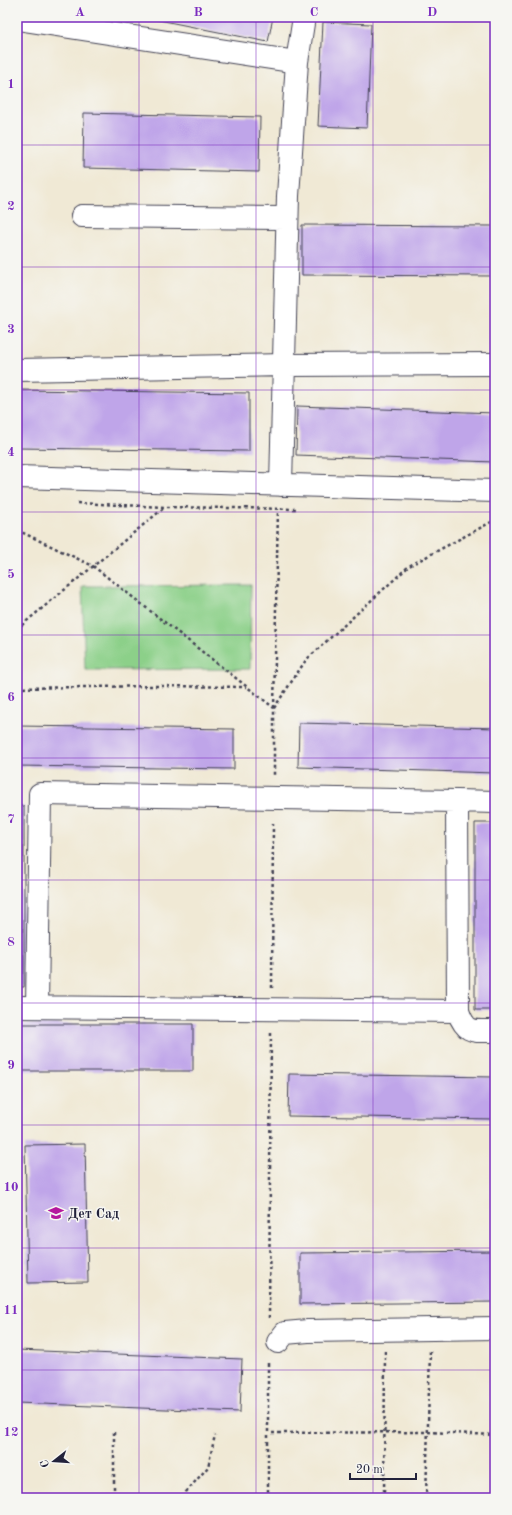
<svg xmlns="http://www.w3.org/2000/svg" width="512" height="1515" viewBox="0 0 512 1515" font-family="'Old Standard TT',serif">
  <style>
    .green { fill: #8cd089; stroke: #577962 }
    .building { fill: #bfa5e9 }
    .lines { fill: none; stroke-linecap: round; stroke-linejoin: round }
    .minor-casing { stroke: #414052; stroke-width: 24 }
    .path { stroke: #414052; stroke-width: 2.5; stroke-dasharray: 3 3; stroke-linecap: butt }
    .minor { stroke: #fff; stroke-width: 22 }
    .grid { fill: none; stroke: #7b2cbf; stroke-width: 1; stroke-opacity: 0.55 }
    .labels { text-anchor: middle; stroke-width: 3; stroke-linejoin: round; paint-order: stroke }
    .poi-label { font-size: 14px; font-weight: bold; fill: #22223b; stroke: #f6f6f2; text-anchor: start }
    .neatline { fill: none; stroke: #7b2cbf; stroke-width: 1.5 }
    .grid-label { font-size: 13px; text-anchor: middle; font-weight: bold; fill: #7b2cbf }
  </style>
  <rect width="100%" height="100%" fill="#f6f6f2"/>
  <filter id="ink" filterUnits="userSpaceOnUse"><feTurbulence type="fractalNoise" baseFrequency=".025" numOctaves="2"/><feDisplacementMap in="SourceGraphic" scale="8" xChannelSelector="R" yChannelSelector="G"/><feConvolveMatrix kernelMatrix="1 2 1 2 8 2 1 2 1" color-interpolation-filters="sRGB"/></filter>
  <filter id="wash" filterUnits="userSpaceOnUse"><feTurbulence type="fractalNoise" baseFrequency=".012" numOctaves="4" result="noise"/><feDisplacementMap in="SourceGraphic" scale="16" xChannelSelector="R" yChannelSelector="G"/><feGaussianBlur stdDeviation="0.9" result="paint"/><feColorMatrix in="noise" values="0 0 0 0 0 0 0 0 0 0 0 0 0 0 0 0 0 1.4 0 .05"/><feComposite in="paint" operator="in"/></filter>
  <g filter="url(#wash)">
    <rect width="100%" height="100%" fill="#f0e9d5"/>
    <path class="green" d="M251,585l-1,84 -165,1 -3,-84z"/>
    <g id="blocks">
      <path class="building" d="M144,17h129l-5,25z
        M323,22l48,2 -4,104 -49,-2z
        M84,113l176,4 -1,55 -176,-4z
        M302,225l193,1v50l-193,-1z
        M17,390l232,3v58l-232,-3z
        M297,406l198,7v49l-199,-7z
        M299,723l196,5v45l-197,-6z
        M17,726l217,3v40l-217,-3z
        M17,806h7v181h-7z
        M475,823h20v187h-20z
        M17,1024h176v47h-176z
        M289,1074l206,3v42l-207,-3z
        M85,1144l3,138 -60,1 -3,-138z
        M495,1251v51l-195,2v-51z
        M17,1350l225,9 -2,53 -223,-9z"/>
    </g>
  </g>
  <g filter="url(#ink)">
    <use href="#blocks" fill-opacity="0" stroke="#414052" stroke-width="1"/>
    <g class="lines">
      <g class="minor-casing">
        <path id="minor" d="M17,19l280,43
          M82,216l205,2
          M17,370l266,-5 212,-1
          M17,477l478,14
          M281,485l7,-289 9,-134 7,-45
          M457,801l38,1
          M17,1007l441,4 -1,-210 -417,-7 -3,213
          M458,1011c8,23 15,20 37,20
          M278,1342l7,-9 23,-2 187,-3"/>
      </g>
      <path class="path" d="M77,503l88,4 131,2
        M17,530l76,36 181,142v68
        M17,629l148,-122
        M17,688l140,-2 89,1
        M274,708l32,-48 103,-94 86,-46
        M274,708l4,-199
        M272,988l1,-167
        M269,1318l2,-287
        M114,1432v66
        M272,1433l156,-1 67,3
        M184,1498l2,-6 22,-25 7,-32
        M268,1498v-137
        M384,1498l1,-147
        M426,1498l4,-147"/>
      <use href="#minor" class="minor"/>
    </g>
  </g>
  <path class="grid" d="M139,17v1481M256,17v1481M373,17v1481M17,145h478M17,267h478M17,390h478M17,512h478M17,635h478M17,758h478M17,880h478M17,1003h478M17,1125h478M17,1248h478M17,1370h478"/>
  <defs>
    <g id="school-bare" transform="scale(1.2)"><path d="M0-5L7-2L0 1L-7-2ZM-4 1L0 2.5L4 1V4Q0 6-4 4Z" fill="#b5179e" stroke="#f6f6f2" stroke-width="2.5" paint-order="stroke"/></g>
  </defs>
  <g fill-rule="evenodd">
    <use href="#school-bare" x="56" y="1213"/>
  </g>
  <g class="labels">
    <g class="poi-label">
      <text x="68" y="1218">Дет Сад</text>
    </g>
  </g>
  <rect width="512" height="1515" fill="none" stroke="#f6f6f2" stroke-width="44"/>
  <g transform="translate(54 1461) rotate(253)" stroke="#f6f6f2" stroke-width="3" paint-order="stroke">
  <path d="M0-3L7 15L0 10L-7 15Z" fill="#22223b"/>
  <text y="-6" font-size="11" font-weight="bold" text-anchor="middle" fill="#22223b">С</text>
  </g>
  <path d="M350 1473v6h66v-6" fill="none" stroke="#22223b" stroke-width="2"/>
  <text x="356" y="1473" font-size="12" fill="#22223b" stroke="#f6f6f2" stroke-width="3" paint-order="stroke">20 m</text>
  <rect x="22" y="22" width="468" height="1471" class="neatline"/>
  <g class="grid-label">
    <text x="80" y="16">A</text>
    <text x="198" y="16">B</text>
    <text x="314" y="16">C</text>
    <text x="432" y="16">D</text>
    <text x="11" y="88">1</text>
    <text x="11" y="210">2</text>
    <text x="11" y="333">3</text>
    <text x="11" y="456">4</text>
    <text x="11" y="578">5</text>
    <text x="11" y="701">6</text>
    <text x="11" y="823">7</text>
    <text x="11" y="946">8</text>
    <text x="11" y="1069">9</text>
    <text x="11" y="1191">10</text>
    <text x="11" y="1314">11</text>
    <text x="11" y="1436">12</text>
  </g>
</svg>
